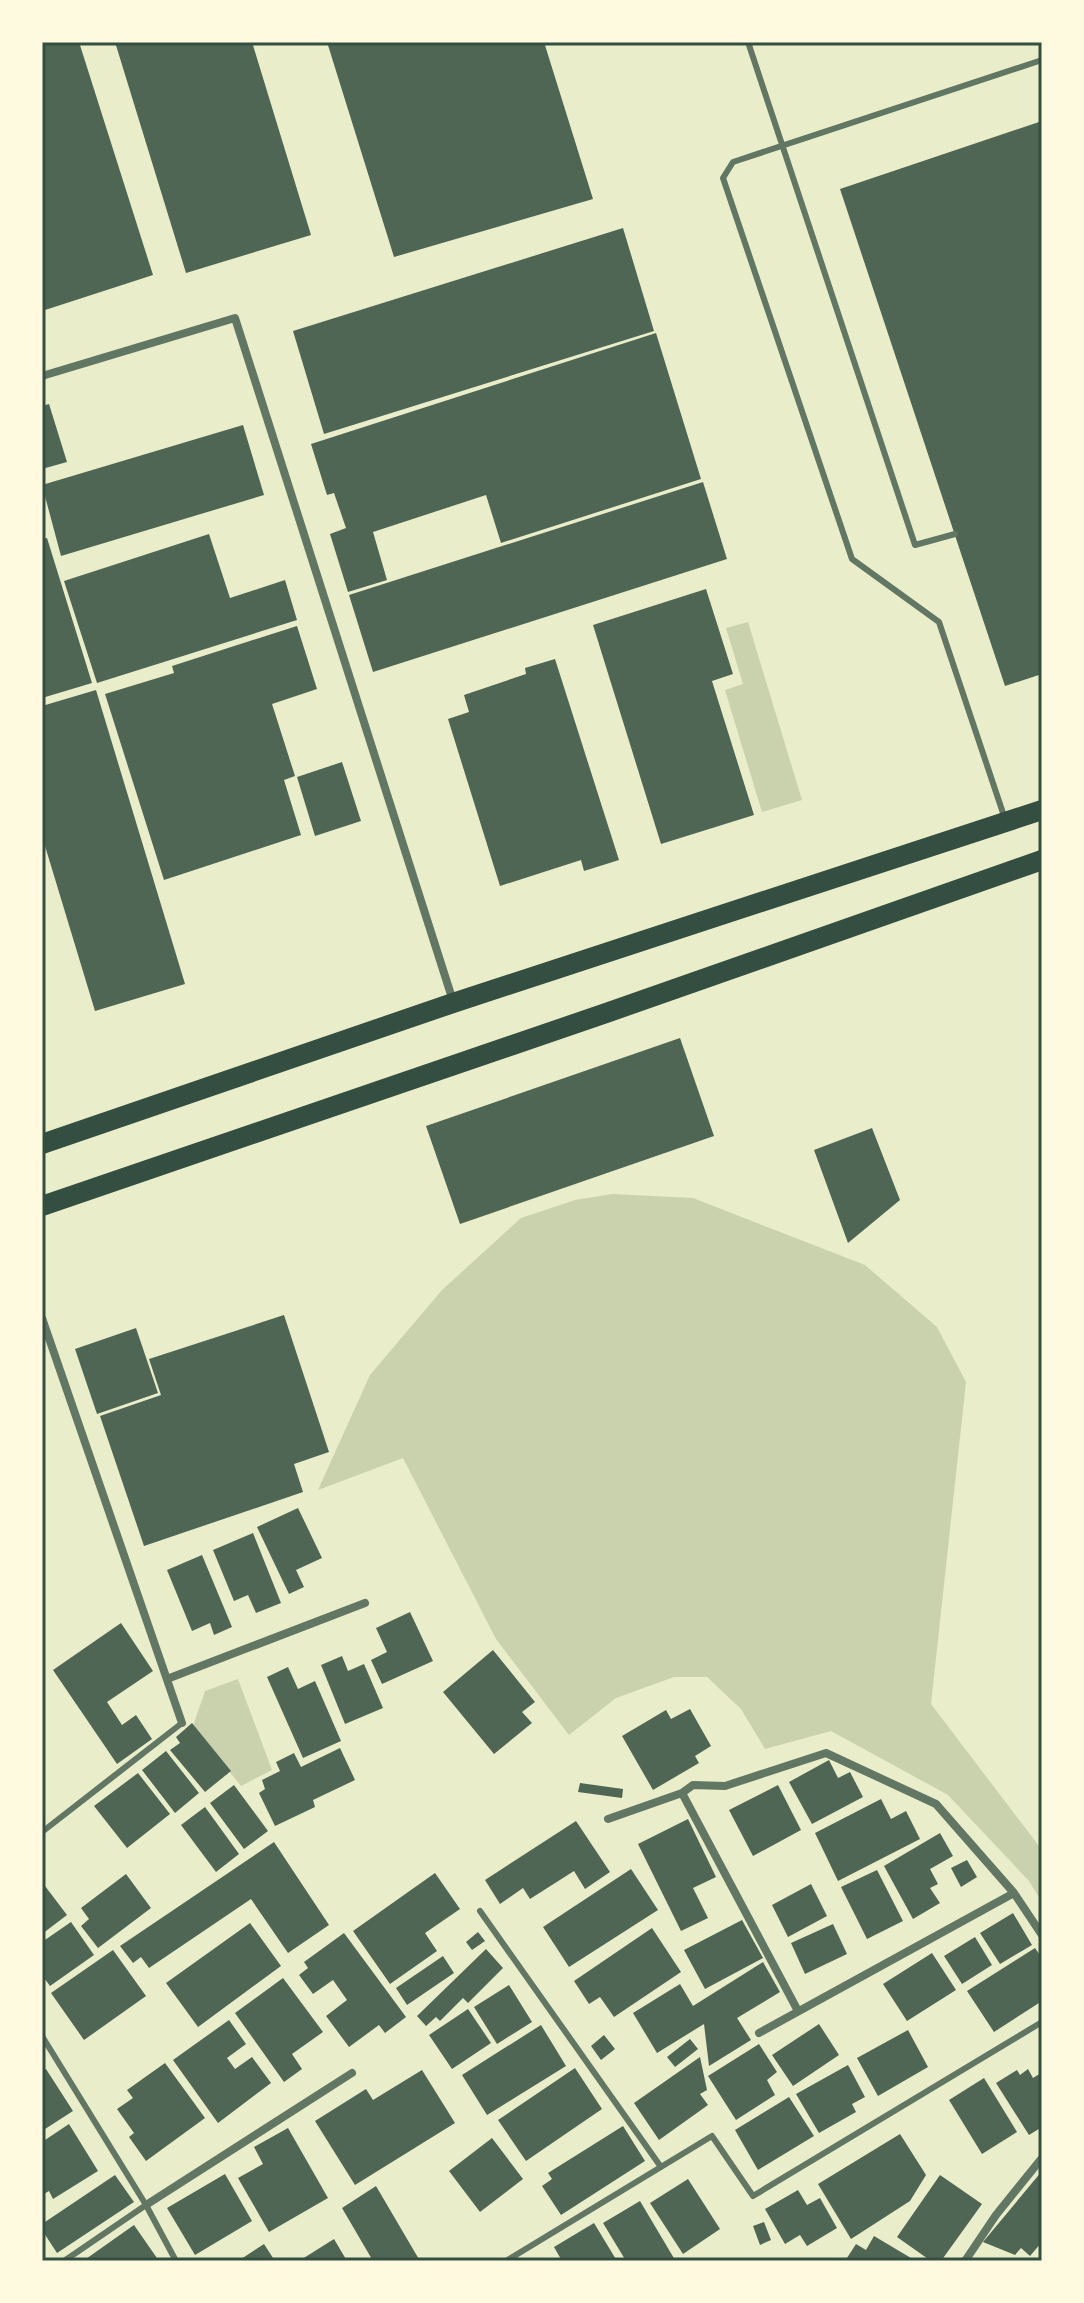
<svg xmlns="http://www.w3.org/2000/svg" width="1084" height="2303" viewBox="0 0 1084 2303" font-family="Quicksand,sans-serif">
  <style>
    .green { fill: #cad2ad }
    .building { fill: #4f6655 }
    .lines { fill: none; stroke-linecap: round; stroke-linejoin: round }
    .service { stroke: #617663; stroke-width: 6 }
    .minor { stroke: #617663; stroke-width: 8 }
    .primary { stroke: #344e41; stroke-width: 20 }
    .neatline { fill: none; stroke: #344e41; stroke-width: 3 }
  </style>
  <rect width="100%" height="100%" fill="#e9edc9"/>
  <path class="green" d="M748,622l54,178 -40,12 -37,-122 18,-6 -17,-56z
    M612,1194l81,4 172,67 72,62 29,55 -35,322 111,146v52l-13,-21 -81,-86 -117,-64 -66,18 -24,-40 -34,-32h-33l-58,21 -47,37 -73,-96 -93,-181 -85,32 52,-115 72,-85 79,-72 54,-18z
    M238,1679l34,91 -31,16 -48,-60 12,-35z"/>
  <path class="building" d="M42,42h37l74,233 -111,36z
    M115,42h137l59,193 -125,38z
    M327,42h217l49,157 -199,58z
    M1042,121v553l-37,12 -165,-497z
    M623,228l31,103 -330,103 -31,-103z
    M656,333l45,146 -200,64 -15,-48 -113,37 14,48 -39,12 -18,-58 16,-6 -12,-35 -7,2 -16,-51z
    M49,404l18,58 -25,7v-63z
    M243,425l21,70 -203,61 -19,-71z
    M703,482l24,77 -354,113 -24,-77z
    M209,534l21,64 55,-18 12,40 -200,63 -33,-102z
    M47,538l45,145 -50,15v-159z
    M706,589l27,85 -21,7 42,134 -93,29 -68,-219z
    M297,626l20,63 -45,15 23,72 -11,4 17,55 -137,45 -59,-186 69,-21 -2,-7z
    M555,659l64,201 -35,11 -3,-11 -81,26 -52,-167 21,-7 -5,-17 62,-21 -1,-6z
    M96,690l89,294 -90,27 -53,-175v-130z
    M342,762l19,59 -46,15 -18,-59z
    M680,1038l34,98 -254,88 -34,-98z
    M872,1128l28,72 -52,43 -34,-93z
    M284,1315l45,137 -35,12 9,28 -159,54 -44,-130 61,-21 -12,-36z
    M136,1328l22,65 -61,21 -22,-65z
    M298,1508l24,50 -26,12 8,17 -15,7 -32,-67z
    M253,1533l28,70 -25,10 -8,-18 -14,6 -21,-51z
    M202,1555l30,72 -18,8 -4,-12 -18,8 -25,-61z
    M410,1612l23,49 -51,23 -11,-24 16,-8 -11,-24z
    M121,1623l32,48 -46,31 15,23 14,-10 16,24 -35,25 -64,-94z
    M493,1650l42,52 -13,10 10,11 -38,31 -51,-62z
    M342,1656l6,15 16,-7 19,44 -38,16 -24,-59z
    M288,1667l10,22 17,-8 26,60 -38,17 -36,-81z
    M690,1709l21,37 -16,10 4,7 -46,27 -31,-54 44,-26 5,9z
    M192,1723l39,48 -26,21 -35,-42 10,-7 -4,-6z
    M340,1748l15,32 -42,20 2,7 -40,19 -16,-33 6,-4 -3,-9 18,-9 -4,-9 18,-9 7,14z
    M166,1751l33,42 -24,20 -33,-43z
    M829,1760l9,18 12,-6 13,25 -51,27 -23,-42z
    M138,1773l32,41 -43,34 -33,-42z
    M580,1783l43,6 -1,9 -44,-6z
    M234,1785l34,46 -24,18 -34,-46z
    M778,1785l23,45 -48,26 -24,-46z
    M881,1799l10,20 15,-8 14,28 -82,42 -23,-48z
    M205,1807l34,47 -23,18 -35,-47z
    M688,1819l28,58 -23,11 15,30 -27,13 -43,-87z
    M576,1821l34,51 -25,17 -11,-18 -44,28 -7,-11 -23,16 -15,-24z
    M940,1833l13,23 -23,13 8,15 -8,4 10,15 -27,16 -29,-53z
    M274,1842l55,83 -41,28 -37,-54 -102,69 -8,-11 -8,6 -13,-17z
    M967,1860l10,17 -16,10 -10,-19z
    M631,1869l27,41 -89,57 -26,-40z
    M877,1870l26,51 -36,18 -26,-52z
    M435,1873l25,36 -35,24 12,18 -47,33 -37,-53z
    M126,1874l25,34 -53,40 -17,-22 8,-7 -8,-11z
    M42,1882l25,33 -25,19z
    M811,1884l16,32 -39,21 -16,-32z
    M1013,1913l19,32 -32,19 -20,-31z
    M742,1920l21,38 -58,31 -21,-39z
    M71,1922l23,33 -44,31 -8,-11v-33z
    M250,1923l31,43 -83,61 -32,-44z
    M833,1924l14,30 -42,20 -14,-31z
    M652,1928l29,44 -67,45 -14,-20 -11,7 -15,-23z
    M478,1932l7,9 -13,9 -6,-8z
    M344,1933l62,84 -21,16 -6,-8 -30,22 -23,-31 21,-16 -14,-20 -20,14 -14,-19 9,-7 -4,-6z
    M975,1937l17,28 -30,19 -18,-28z
    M1035,1948l7,10v43l-48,31 -27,-41z
    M486,1949l17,19 -35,35 -5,-5 -23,23 -4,-4 -10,9 -9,-10z
    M113,1950l33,46 -62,44 -33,-47z
    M932,1953l24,37 -49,31 -24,-37z
    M443,1956l11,17 -47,32 -11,-17z
    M763,1962l17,30 -43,26 14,22 -42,26 -5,-42 -47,29 -24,-40 47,-29 13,22z
    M283,1978l40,54 -31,22 10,15 -18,13 -49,-69z
    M509,1985l23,37 -35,22 -23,-37z
    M468,2009l23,34 -39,26 -23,-34z
    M229,2020l17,24 -19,14 8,11 17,-12 19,26 -53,40 -45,-63z
    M819,2024l20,31 -46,31 -21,-31z
    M541,2025l25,41 -79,49 -25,-40z
    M908,2030l20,37 -50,29 -21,-38z
    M604,2035l11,14 -14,11 -10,-14z
    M690,2039l8,10 -23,18 -8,-10z
    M759,2044l18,28 -10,8 8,15 -39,25 -28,-44z
    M700,2057l7,33 -7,4 8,11 -49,35 -25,-37z
    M165,2063l40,55 -59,43 -17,-24 5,-4 -17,-24 16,-11 -6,-8z
    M848,2065l17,32 -13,7 4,8 -37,21 -23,-39z
    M575,2068l27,41 -76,52 -28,-41z
    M46,2069l27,42 -31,20v-60z
    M1028,2069l5,9 8,-5 1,2v52l-13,8 -33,-52 21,-13 3,5z
    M422,2070l33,53 -100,62 -40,-64 51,-32 7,11z
    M984,2078l33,54 -35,22 -33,-54z
    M789,2097l25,39 -56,34 -23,-40z
    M69,2124l29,47 -45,28 -4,-8 -7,4v-53z
    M623,2126l22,35 -84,54 -19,-29 10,-7 -4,-6z
    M288,2128l40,70 -59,34 -31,-54 25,-14 -9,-17z
    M900,2134l26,41 -16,26 -59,38 -33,-55z
    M492,2138l31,41 -43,33 -31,-41z
    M1042,2171v71l-12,14 -9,-8 -6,7 -32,-13z
    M225,2174l27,47 -57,34 -28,-47z
    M115,2175l19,27 -77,51 -15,-23v-6z
    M940,2175l42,29 -41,57h-10l-34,-24z
    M688,2179l32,50 -37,25 -33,-51z
    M376,2186l44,75h-47l-31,-53z
    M798,2190l9,15 13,-7 17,30 -30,18 -7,-11 -15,9 -20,-35z
    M640,2201l35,59 -2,1h-47l-23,-38z
    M764,2222l7,18 -11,5 -7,-19z
    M594,2223l23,38h-55l-8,-14z
    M134,2225l25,36h-76z
    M874,2236l42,25h-71l11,-17 10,6z
    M334,2239l13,22h-48z
    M264,2244l11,17h-37z"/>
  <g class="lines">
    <path class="service" d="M748,42l167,503 40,-11
      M1005,819l-66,-197 -87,-63 -129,-381 10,-16 309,-102
      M42,1832l140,-109
      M480,1911l181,256
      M42,2036l104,169 30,56
      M64,2261l82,-56
      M506,2261l206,-125 41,60 289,-174"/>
    <path class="minor" d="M42,376l193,-58 218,683
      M42,1318l140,405
      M167,1679l198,-76
      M682,1793l116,218
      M608,1819l74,-26 11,-8 32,1 101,-33 110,51 78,89 28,42
      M759,2033l255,-140
      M146,2205l206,-132
      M965,2261l31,-46 46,-57"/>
    <path class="primary" d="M42,1144l411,-141 589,-193
      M42,1206l567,-194 433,-152"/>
  </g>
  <rect width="1084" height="2303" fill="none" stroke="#fefae0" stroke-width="88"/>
  <rect x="44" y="44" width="996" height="2215" class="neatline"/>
</svg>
